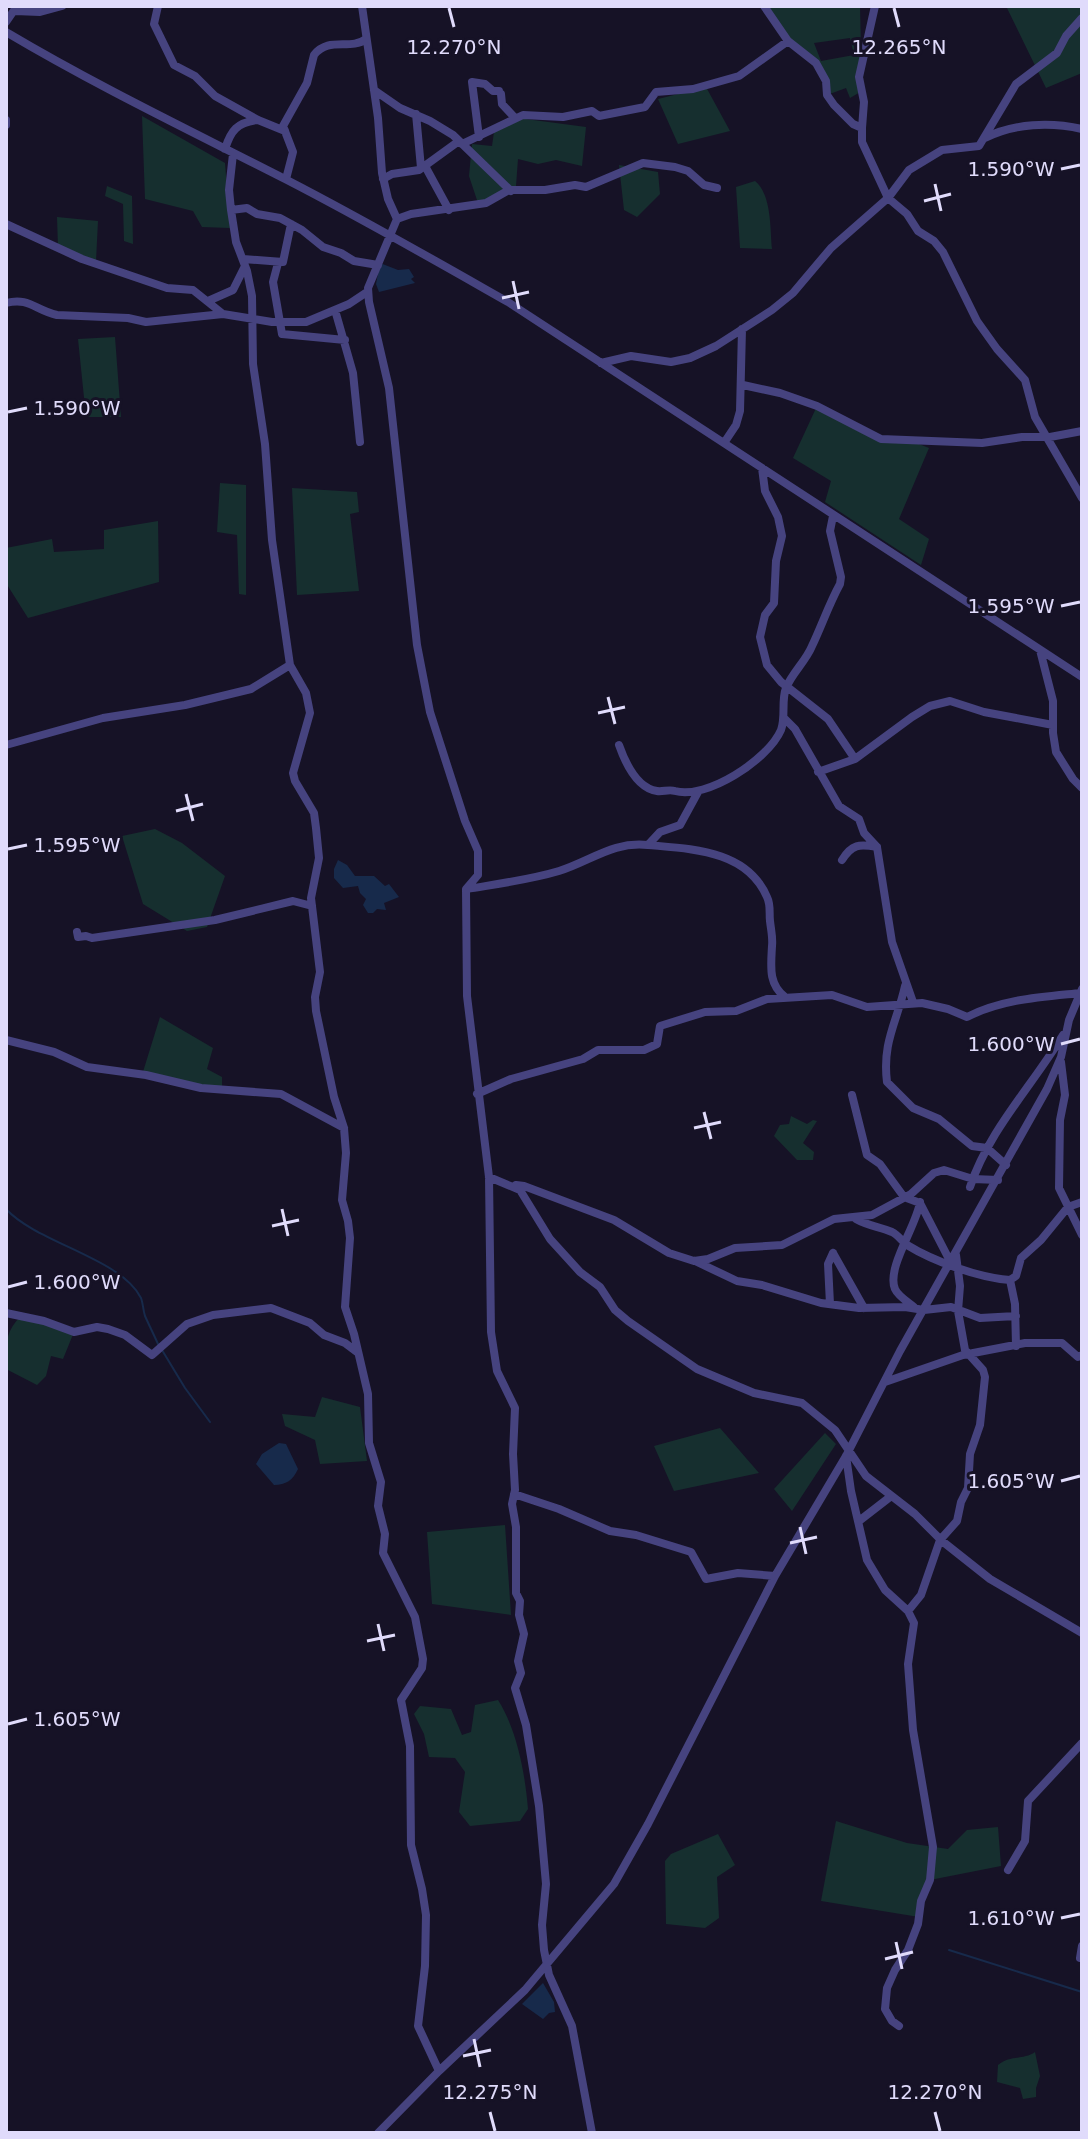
<svg xmlns="http://www.w3.org/2000/svg" width="1088" height="2139" viewBox="0 0 1088 2139" font-family="'DejaVu Sans',sans-serif">
  <style>
    .green { fill: #162f2f; fill-rule: evenodd }
    .water { fill: #172a4b }
    .lines { fill: none; stroke-linecap: round; stroke-linejoin: round }
    .stream { stroke: #172a4b; stroke-width: 2 }
    .minor { stroke: #46437f; stroke-width: 8 }
    .ticks { fill: none; stroke: #e0dbfb; stroke-width: 3 }
    .ticks-label { font-size: 20px; text-anchor: middle; fill: #e0dbfb; stroke: #161226; stroke-width: 6; stroke-linejoin: round; paint-order: stroke }
  </style>
  <rect width="100%" height="100%" fill="#161226"/>
  <path class="green" d="M767,6h93l2,85 -12,7 -4,-10 -19,7 -11,-32 -28,-22zM850,38l4,17 -33,6 -7,-18z
    M1006,6h76v67l-36,15z
    M706,87l24,44 -52,13 -20,-45z
    M142,116l83,47 5,65 -28,-1 -9,-16 -48,-12z
    M518,118l68,9 -4,39 -26,-6 -18,4 -20,-5 -2,27 -37,20 -10,-30 3,-32 20,2 2,-14z
    M619,165l39,7 2,22 -23,23 -13,-7z
    M755,181c17,14 15,48 17,68l-32,-1 -4,-61z
    M107,186l25,10 1,48 -9,-3 -1,-37 -18,-8z
    M57,217l41,4 -2,40 -38,-14z
    M115,337l6,80h-35l-8,-78z
    M817,406l64,33 28,1 20,8 -30,71 30,20 -8,26 -96,-63 6,-21 -38,-23z
    M220,483l26,2v110l-7,-1 -2,-59 -20,-3z
    M292,488l65,4 2,20 -9,2 9,77 -62,4z
    M158,521l1,61 -131,36 -22,-35v-35l46,-9 2,13 50,-3v-19z
    M155,829l27,14 43,33 -18,51 -20,4 -44,-27 -21,-68z
    M160,1017l53,31 -6,21 15,8v12l-80,-14z
    M791,1116l16,8 6,-4 4,1 -14,22 11,9 -1,8h-16l-23,-24 6,-11 9,-1z
    M20,1317l54,15 -11,27 -12,-3 -5,20 -9,9 -31,-16c0,-21 -2,-36 14,-52z
    M322,1397l38,10 7,54 -47,3 -5,-24 -30,-14 -3,-12 33,3z
    M720,1428l39,45 -85,18 -20,-45z
    M825,1433l11,11 -44,67 -18,-22z
    M505,1525l6,90 -79,-11 -5,-72z
    M498,1700c19,30 27,73 30,109l-8,12 -50,5 -11,-14 6,-40 -10,-14 -26,-1 -5,-23 -10,-20 6,-8 31,3 11,26 9,-3 4,-27z
    M836,1821l71,22 41,6 19,-19 31,-3 3,39 -71,14 -11,37 -98,-16z
    M718,1834l17,31 -18,12 2,41 -14,10 -39,-4 -1,-63 6,-7z
    M1035,2052l5,24 -4,12v9l-13,2 -3,-11 -23,-6 1,-17c12,-10 26,-5 37,-13z"/>
  <path class="water" d="M380,263l18,7 11,-1 5,8 -3,2 4,4 -36,9 -3,-8z
    M338,860l9,5 8,11h19l11,10 4,-2 10,13 -15,6 2,7 -9,-1 -4,4h-5l-5,-8 3,-6 -6,-6 -2,-7 -15,2 -9,-10v-9z
    M279,1443l7,1 12,25c-5,11 -12,16 -24,16l-18,-21 6,-10z
    M543,1983l11,19 1,10 -6,1 -6,6 -21,-15z"/>
  <g class="lines">
    <path class="stream" d="M6,1209c31,34 115,49 135,89 2,5 2,12 4,18 4,9 9,19 13,28
      M162,1350l23,38 25,34
      M949,1950l133,42"/>
    <path class="minor" d="M158,6l-4,18 20,41 21,11 20,20 43,24 27,11
      M362,6l16,112 4,55 6,26 9,20 -29,69 1,14 20,86 28,257 13,67 35,109 13,30v24l-12,14 1,107 22,181 2,155 6,39 18,37 -2,46 2,36 -3,14 4,23v66l4,8 -1,14 5,19 -6,27 3,12 -6,15 11,37 13,81 7,78 -4,41 2,25 5,25 23,51 20,107
      M764,6l24,35 28,22 10,18 1,14 7,10 19,19 9,4v14l26,56 19,16 11,17 16,10 9,11 34,69 20,28 28,31 10,37 47,81
      M15,11l25,1 22,-6
      M6,22l11,-16
      M6,32c91,54 185,99 279,147 76,39 149,81 223,123l574,375
      M374,90l26,18 30,13 23,14 58,56
      M501,94l1,10 13,14
      M416,114l5,54
      M6,120v5
      M862,128l2,-26 -5,-25 16,-71
      M479,137l-7,-55 13,2 8,7h6
      M985,138c29,-15 66,-16 97,-9
      M462,144l61,-29 40,2 29,-6 7,5 46,-9 11,-15 37,-3 46,-13 49,-35
      M225,149c6,-19 12,-26 32,-29
      M233,154l-4,36 2,20 5,32 11,29 5,25 1,68 12,80 7,96 18,125 16,28 4,20 -17,60 2,8 19,32 2,15 3,30 -8,40 9,74 -5,25 1,14 18,86 10,31 2,25 -4,47 6,21 2,17 -5,69 9,27 14,60 1,49 12,39 -3,24 7,28 -2,19 32,64 8,42 -1,9 -21,32 9,46 1,99 11,44 4,26 -1,51 -7,60 21,45
      M425,166l24,44
      M286,179l7,-27 -10,-26 24,-43 7,-28c15,-19 36,-4 52,-16
      M383,179l9,-5 27,-4 40,-29
      M231,210l16,-2 10,6 23,4 22,12 21,17 18,6 13,8 24,4
      M397,219l14,-5 75,-11 23,-13h36l30,-5 11,2 57,-24 32,4 13,4 16,14 13,3
      M6,224l76,35 85,29 26,2 30,24
      M243,259l40,3 8,-38
      M278,263l-5,19 9,52 63,6
      M208,301l25,-11 12,-24
      M6,303c23,-6 29,7 51,12l71,3 18,4 77,-8 49,8h34l43,-18 18,-12
      M335,310l18,63 7,69
      M601,363l30,-7 40,6 19,-4 26,-12 56,-36 21,-17 38,-45 57,-50 21,-28 33,-20 37,-4 37,-62 41,-31 9,-17 16,-18
      M743,385l37,8 37,13 64,33 101,4 40,-6h28l32,-6
      M724,443l12,-18 4,-14 2,-82
      M762,468l3,23 13,26 4,19 -6,25 -2,42 -9,12 -5,22 7,28 14,17 47,37 27,40
      M1040,650l13,51v32l3,19 17,27 9,9
      M784,718l11,11 44,77 20,13 5,14 13,14 15,95 21,60
      M6,745l97,-27 82,-13 66,-16 39,-24
      M619,745c6,17 17,43 38,46 6,1 12,-2 18,0 31,9 93,-31 106,-61 5,-14 0,-29 5,-42 6,-15 20,-27 26,-42 10,-21 17,-42 28,-62l1,-7 -11,-46 3,-15
      M818,772l37,-13 57,-42 18,-11 20,-5 34,11 69,13
      M648,845c44,4 99,5 119,52 4,8 2,16 3,24 1,9 3,17 2,25 -1,20 -4,38 13,51
      M842,860c10,-16 17,-16 35,-13
      M467,889c30,-5 62,-9 92,-18 32,-10 54,-30 89,-26l12,-13 20,-7 18,-33
      M77,932l1,5 8,-1 6,2 123,-18 78,-19 19,5
      M905,986c-8,36 -23,56 -18,96l26,26 26,11 33,27 15,2 19,17
      M6,1040l48,12 33,15 59,8 55,13 80,6 63,34
      M1061,1062l4,33 -5,25 -1,68 23,47
      M477,1094l34,-15 72,-20 15,-9h46l13,-6 3,-18 45,-14 31,-1 31,-12 65,-4 35,12 55,-4 26,6 19,8c35,-18 75,-20 114,-24
      M852,1095l15,60 13,9 24,33 16,6 31,60
      M489,1177l31,13 30,49 30,33 20,15 15,23 13,11 69,48 57,24 48,10 33,27 31,46 49,38 27,27 48,38 92,54
      M516,1185l8,1 90,34 55,33 25,8 14,-2 27,-11 47,-3 52,-26 38,-4 39,-21 23,-21 10,-3 29,9 25,1
      M970,1187c19,-57 62,-101 93,-152
      M856,1219c12,7 25,8 36,13 6,3 10,9 15,13 26,16 72,33 103,35l6,-4 5,-18 20,-18 27,-33 14,-5
      M833,1253l31,55
      M695,1261l42,20 25,4 59,18 38,5 46,-1 19,3 27,-3 29,11 36,-2
      M1010,1280l5,24 1,42
      M830,1304l-2,-40 5,-11
      M914,1307c-6,-5 -16,-11 -19,-18 -9,-21 22,-64 25,-87
      M6,1313l38,8 30,11 23,-5 11,2 17,6 27,20 35,-31 26,-9 58,-7 39,15 14,12 21,8 12,9
      M885,1382l78,-27 62,-12h37l16,14 4,-2
      M846,1456l5,35 16,69 18,30 23,21 6,12 -6,41 5,66 20,117 -3,33 -9,21 -3,23 -10,26 -13,20 -8,18 -2,21 7,12 7,5
      M514,1494l45,15 51,22 26,4 55,17 15,27 32,-6 37,3
      M859,1521l31,-24
      M908,1611l13,-16 19,-55 17,-19 4,-19 7,-14 2,-34 10,-29 5,-48 -2,-7 -18,-20 -7,-39 2,-25 -4,-31
      M1008,1870l17,-29 3,-40 54,-58
      M1080,1958l2,-12
      M378,2133l61,-62 86,-81 89,-106 34,-60 127,-248 71,-120 54,-105 147,-262 14,-32 8,-37 13,-31"/>
  </g>
  <path class="ticks" d="M449,8l5,19M894,8l5,19M1061,169l19,-4M935,184l6,27M924,201l27,-7M513,281l6,28M502,298l27,-6M8,412l19,-4M1061,606l19,-4M608,697l7,27M598,713l27,-6M186,794l7,27M176,811l27,-7M8,849l19,-4M1061,1044l19,-5M704,1112l7,27M694,1128l27,-6M282,1209l6,27M272,1226l27,-6M8,1287l19,-5M1061,1481l19,-5M800,1527l6,27M790,1543l27,-6M378,1624l6,27M367,1641l28,-6M8,1724l19,-5M1061,1918l19,-4M896,1942l6,27M885,1959l28,-7M474,2039l6,28M463,2056l28,-6M490,2112l5,19M935,2112l5,19"/>
  <g class="ticks-label">
    <text x="454" y="54">12.270°N</text>
    <text x="899" y="54">12.265°N</text>
    <text x="1011" y="176">1.590°W</text>
    <text x="77" y="415">1.590°W</text>
    <text x="1011" y="613">1.595°W</text>
    <text x="77" y="852">1.595°W</text>
    <text x="1011" y="1051">1.600°W</text>
    <text x="77" y="1289">1.600°W</text>
    <text x="1011" y="1488">1.605°W</text>
    <text x="77" y="1726">1.605°W</text>
    <text x="1011" y="1925">1.610°W</text>
    <text x="490" y="2099">12.275°N</text>
    <text x="935" y="2099">12.270°N</text>
  </g>
  <rect width="1088" height="2139" fill="none" stroke="#e0dbfb" stroke-width="16"/>
</svg>
